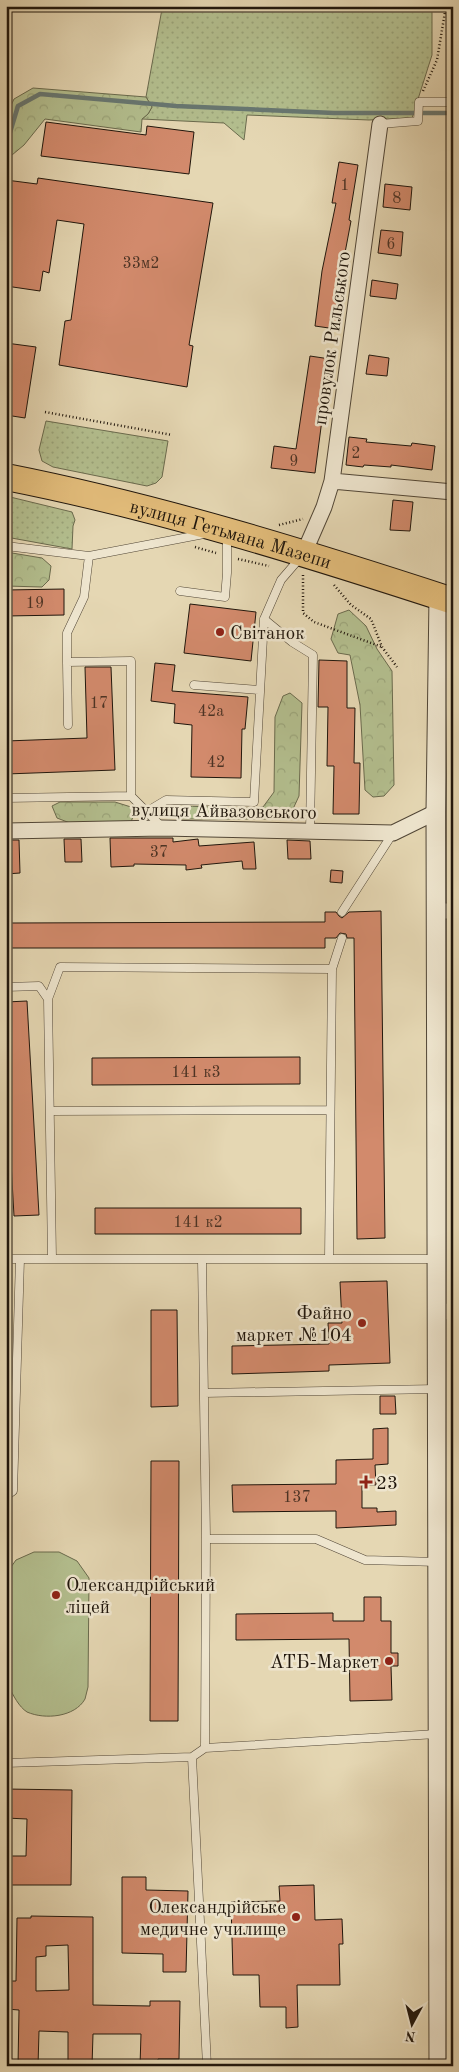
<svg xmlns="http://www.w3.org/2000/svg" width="459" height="2072" viewBox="0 0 459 2072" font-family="'Old Standard TT',serif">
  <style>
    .grass { fill: url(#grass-dots); stroke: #6a6a4d }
    .forest { fill: url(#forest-crowns); stroke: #6a6a4d }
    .pitch { fill: #b3be8e; stroke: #6a6a4d }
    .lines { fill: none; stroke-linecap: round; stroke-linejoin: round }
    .stream { stroke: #687771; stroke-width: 4.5 }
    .building { fill: #d28a6c; stroke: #20160c; fill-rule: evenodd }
    .service-casing { stroke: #514636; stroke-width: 9 }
    .minor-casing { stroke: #514636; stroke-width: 17 }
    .tertiary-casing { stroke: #514636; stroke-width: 21 }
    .trunk-casing { stroke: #20160c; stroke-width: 28 }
    .path { stroke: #20160c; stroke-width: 2.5; stroke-dasharray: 1 2.5; stroke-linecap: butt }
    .service { stroke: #eee5ce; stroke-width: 8 }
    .minor { stroke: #eee5ce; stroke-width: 15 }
    .tertiary { stroke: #eee5ce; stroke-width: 19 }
    .trunk { stroke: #e2bc7a; stroke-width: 26 }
    .poi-dot { fill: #8f2418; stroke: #eee5ce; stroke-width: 2 }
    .labels { text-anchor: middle; stroke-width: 5; stroke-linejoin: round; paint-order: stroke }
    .number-label { font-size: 16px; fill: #4c3324 }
    .street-label { font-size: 19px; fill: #20160c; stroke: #eee5ce }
    .poi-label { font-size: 19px; fill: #20160c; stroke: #eee5ce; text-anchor: start }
  </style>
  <defs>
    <pattern id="grass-dots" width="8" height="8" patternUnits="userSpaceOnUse" patternTransform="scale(1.25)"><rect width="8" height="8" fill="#b3be8e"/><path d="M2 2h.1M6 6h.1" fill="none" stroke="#9aa379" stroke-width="1.8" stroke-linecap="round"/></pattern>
    <pattern id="forest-crowns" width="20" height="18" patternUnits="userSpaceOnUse" patternTransform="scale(1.25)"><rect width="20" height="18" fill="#b3be8e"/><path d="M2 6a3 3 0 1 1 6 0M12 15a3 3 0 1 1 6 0" fill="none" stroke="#9aa379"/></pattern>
  </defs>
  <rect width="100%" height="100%" fill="#e5d7b3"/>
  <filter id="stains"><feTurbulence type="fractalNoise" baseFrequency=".004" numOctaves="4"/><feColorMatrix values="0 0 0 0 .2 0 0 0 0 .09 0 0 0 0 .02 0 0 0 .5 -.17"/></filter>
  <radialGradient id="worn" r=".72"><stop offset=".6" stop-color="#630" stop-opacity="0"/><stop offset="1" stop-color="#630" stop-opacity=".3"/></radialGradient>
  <path class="grass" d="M160,6h272v49l-20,63 -43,2 -122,-5 -3,25 -20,-17 -82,-4 6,-5 4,-7 -6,-10 16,-88z
    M46,421l122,20 -6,36 -6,6 -9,3 -94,-19 -11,-6 -3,-11z
    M6,496l66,16 3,8 -2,6 -1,23 -66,-12z"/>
  <path class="forest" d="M33,88l113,9 6,10 -4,7 -6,5 -1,13 -96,-13 -21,26 -18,15v-44l8,-17z
    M6,552l36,6 9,8 -2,14 -7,7 -36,-1z
    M349,610l17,16 11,23 15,22 2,114 -10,11 -11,1 -8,-7 -5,-85 -10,-50 -12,-2 -7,-14 7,-25z
    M290,693l12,10 -3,93 -6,13 -14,10h-99l-11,-6v-6c31,-3 63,4 94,0l11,-15 1,-75 8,-21z
    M60,802h55l16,5 3,7 -3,8 -61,1 -13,-5 -5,-12z"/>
  <path class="pitch" d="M34,1552h25l18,9 12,17 -1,109c-1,4 -2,8 -3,12 -10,18 -40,21 -58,13 -8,-5 -14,-17 -18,-25l-3,-113 10,-14z"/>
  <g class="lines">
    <path class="stream" d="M6,140l2,-1 10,-33 22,-12 136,12 158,7h119"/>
  </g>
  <path class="building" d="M46,122l100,13 1,-9 47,6 -5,42 -148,-18z
    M339,162l19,3 -9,55 2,1 -10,53h2l-7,55 -21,-3 7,-55 14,-68h-4z
    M38,178l175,25 -24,142 4,1 -6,41 -128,-22 6,-44 6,-1 13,-96 -27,-4 -8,53 -6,-2 -3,20 -34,-5v-106l31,4z
    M385,184l27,3 -2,23 -27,-3z
    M381,230l22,2 -2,24 -23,-3z
    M372,280l26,4 -2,15 -26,-3z
    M6,343l30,4 -11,71 -19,-3z
    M369,355l20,3 -2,18 -21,-2z
    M310,356l20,3 -15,114 -44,-5 3,-22 22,3z
    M349,437l18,2 -1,3 45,4 1,-3 23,3 -3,24 -41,-5v2l-27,-2 -1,2 -17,-2z
    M393,500l20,2 -3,29 -20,-1z
    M64,589v26l-58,1v-26z
    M190,604l66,8 -5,49 -67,-8z
    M319,660l28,1v47h8l-1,55h6l-1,51h-26l1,-48h-7l1,-59h-10z
    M155,663l20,2 -3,26 76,6 -3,32h-3l-1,49 -50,-1 1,-52 -18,-2 1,-19 -24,-3z
    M85,667h26l4,103 -109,4v-33l81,-3z
    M110,838h63v4l25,-3 1,7 55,-4 2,27h-13l-1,-8 -41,4 1,3 -16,2v-5l-52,-1v2l-23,1z
    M64,839h17l1,23h-17z
    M6,840h13l1,33 -14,1z
    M287,840l23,1 1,18h-23z
    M331,870l12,1 -1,12 -12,-1z
    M381,911l4,327 -28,1 -3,-301h-7l-1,-4 -6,-1 -4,5h-11v10h-316v-25l316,-1v-10h11l3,4 3,2 7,-6z
    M27,1001l12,214 -25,1 -8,-143v-71z
    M300,1057v27l-208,1v-27z
    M95,1208h206v26h-206z
    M387,1281l3,82 -61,2v6l-97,3v-28l97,-2 -1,-21h14l-2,-41z
    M151,1310h26l1,96 -27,1z
    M380,1396h15l1,18h-16z
    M388,1428v36l-13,1 1,20h-14v23h15v4l19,-1v14l-60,3v-17l-103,1 -1,-27 104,-1v-24l37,-1v-30z
    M151,1461h28l-1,260h-28z
    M364,1597h17v24h10v32h7v13h-7l1,34 -42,1 -1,-62 -113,1v-26l97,-1v8h31z
    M6,1789l66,1 -1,95h-65v-29h20l1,-37 -21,-1z
    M122,1877h24v13l42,1 -2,81h-23v-18l-41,-1z
    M314,1885l1,35 27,-1 1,25h-4l1,41h-43l1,42 -12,1v-21h-26l-1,-32h-26l-2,-73 49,-1 -1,-15z
    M31,1916l62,1v88l57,1v-5h30l-1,58h-21v7h-18l1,-32h-48l-1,32h-24v-34l-29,-1 -1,35h-20l1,-56 -13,-1v-28h10l1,-63h14zM68,1945l1,45 -33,1v-34l10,-1v-10z"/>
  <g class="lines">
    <g class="service-casing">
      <path id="service" d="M380,124l38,-3 1,-19h34
        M6,546l83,10 115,-22
        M180,591l45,6 2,-24v-37
        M264,619l28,23 21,13 -3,176
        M67,662v-29l17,-36 5,-41
        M194,685l65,5
        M68,725l-1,-63 64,-1v135l31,31
        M6,798l125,-2
        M146,812l20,-12 88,2 10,-183 17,-39 19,-22
        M342,912l51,-79
        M6,987l33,-1 9,13
        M50,1111l280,-1
        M6,1259h430
        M52,1259l-4,-260 12,-32 272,2 10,-31
        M202,1259l4,280 -1,209
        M329,1259l3,-290
        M204,1393l233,-4
        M439,1474l14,-8
        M6,1496l7,-5 7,-232
        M206,1539h110l49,21 73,2
        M192,1757l15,309
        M6,1763l186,-6 13,-9 248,-15"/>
    </g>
    <g class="minor-casing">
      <path id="minor" d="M332,481l121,11
        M304,553l20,-46 8,-26 48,-357
        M6,831l156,-3 231,5 43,-21
        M436,911h17
        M438,1312l15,-1"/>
    </g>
    <g class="tertiary-casing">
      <path id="tertiary" d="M439,597l-3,215 3,1254"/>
    </g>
    <g class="trunk-casing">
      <g id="trunk">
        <path id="s1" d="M6,477c152,30 300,76 447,124"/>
      </g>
    </g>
    <path class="path" d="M423,91l14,-31 9,-54
      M45,412l127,23
      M279,525l24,-6
      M195,547l21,6
      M238,559l31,7
      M303,575v38l11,9 68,25
      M334,585l17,20 20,14 11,28 15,20"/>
    <use href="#service" class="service"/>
    <use href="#minor" class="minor"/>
    <use href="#tertiary" class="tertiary"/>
    <use href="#trunk" class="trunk"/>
  </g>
  <g class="poi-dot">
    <circle cx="220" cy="632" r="5"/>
    <circle cx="362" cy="1323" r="5"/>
    <path d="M363.5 1474.5h5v5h5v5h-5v5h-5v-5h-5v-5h5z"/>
    <circle cx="56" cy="1595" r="5"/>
    <circle cx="389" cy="1661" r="5"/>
    <circle cx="296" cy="1917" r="5"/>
  </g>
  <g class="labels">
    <g class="number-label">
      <text x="345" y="190">1</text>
      <text x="397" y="203">8</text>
      <text x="391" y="249">6</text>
      <text x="141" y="268">33м2</text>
      <text x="356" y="458">2</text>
      <text x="294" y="466">9</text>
      <text x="35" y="608">19</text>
      <text x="99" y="708">17</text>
      <text x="211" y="716">42а</text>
      <text x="216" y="767">42</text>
      <text x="159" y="857">37</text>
      <text x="196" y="1077">141 к3</text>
      <text x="198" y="1227">141 к2</text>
      <text x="297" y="1502">137</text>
    </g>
    <g class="street-label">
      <text transform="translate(331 338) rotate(-82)" y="7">провулок Рильського</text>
      <text dy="7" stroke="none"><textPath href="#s1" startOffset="232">вулиця Гетьмана Мазепи</textPath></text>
      <text transform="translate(224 810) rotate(1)" y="7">вулиця Айвазовського</text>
    </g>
    <g class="poi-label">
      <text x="230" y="639">Світанок</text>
      <text x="352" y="1319" text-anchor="end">Файно<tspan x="352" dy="22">маркет №104</tspan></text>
      <text x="376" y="1489">23</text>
      <text x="66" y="1591">Олександрійський<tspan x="66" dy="22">ліцей</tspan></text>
      <text x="379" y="1668" text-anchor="end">АТБ-Маркет</text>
      <text x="286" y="1913" text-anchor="end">Олександрійське<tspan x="286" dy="22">медичне училище</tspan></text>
    </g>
  </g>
  <rect width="459" height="2072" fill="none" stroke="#e5d7b3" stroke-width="25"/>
  <rect x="8" y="8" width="444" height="2057" fill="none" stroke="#20160c" stroke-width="2.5"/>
  <rect x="12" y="12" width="434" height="2047" fill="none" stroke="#20160c"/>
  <g transform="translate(412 2024) rotate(187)" stroke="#eee5ce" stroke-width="4" paint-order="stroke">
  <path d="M0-4L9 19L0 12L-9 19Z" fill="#20160c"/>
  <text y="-8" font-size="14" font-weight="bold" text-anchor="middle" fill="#20160c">N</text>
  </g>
  <rect width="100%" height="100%" filter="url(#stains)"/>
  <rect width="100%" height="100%" fill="url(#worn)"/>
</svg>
